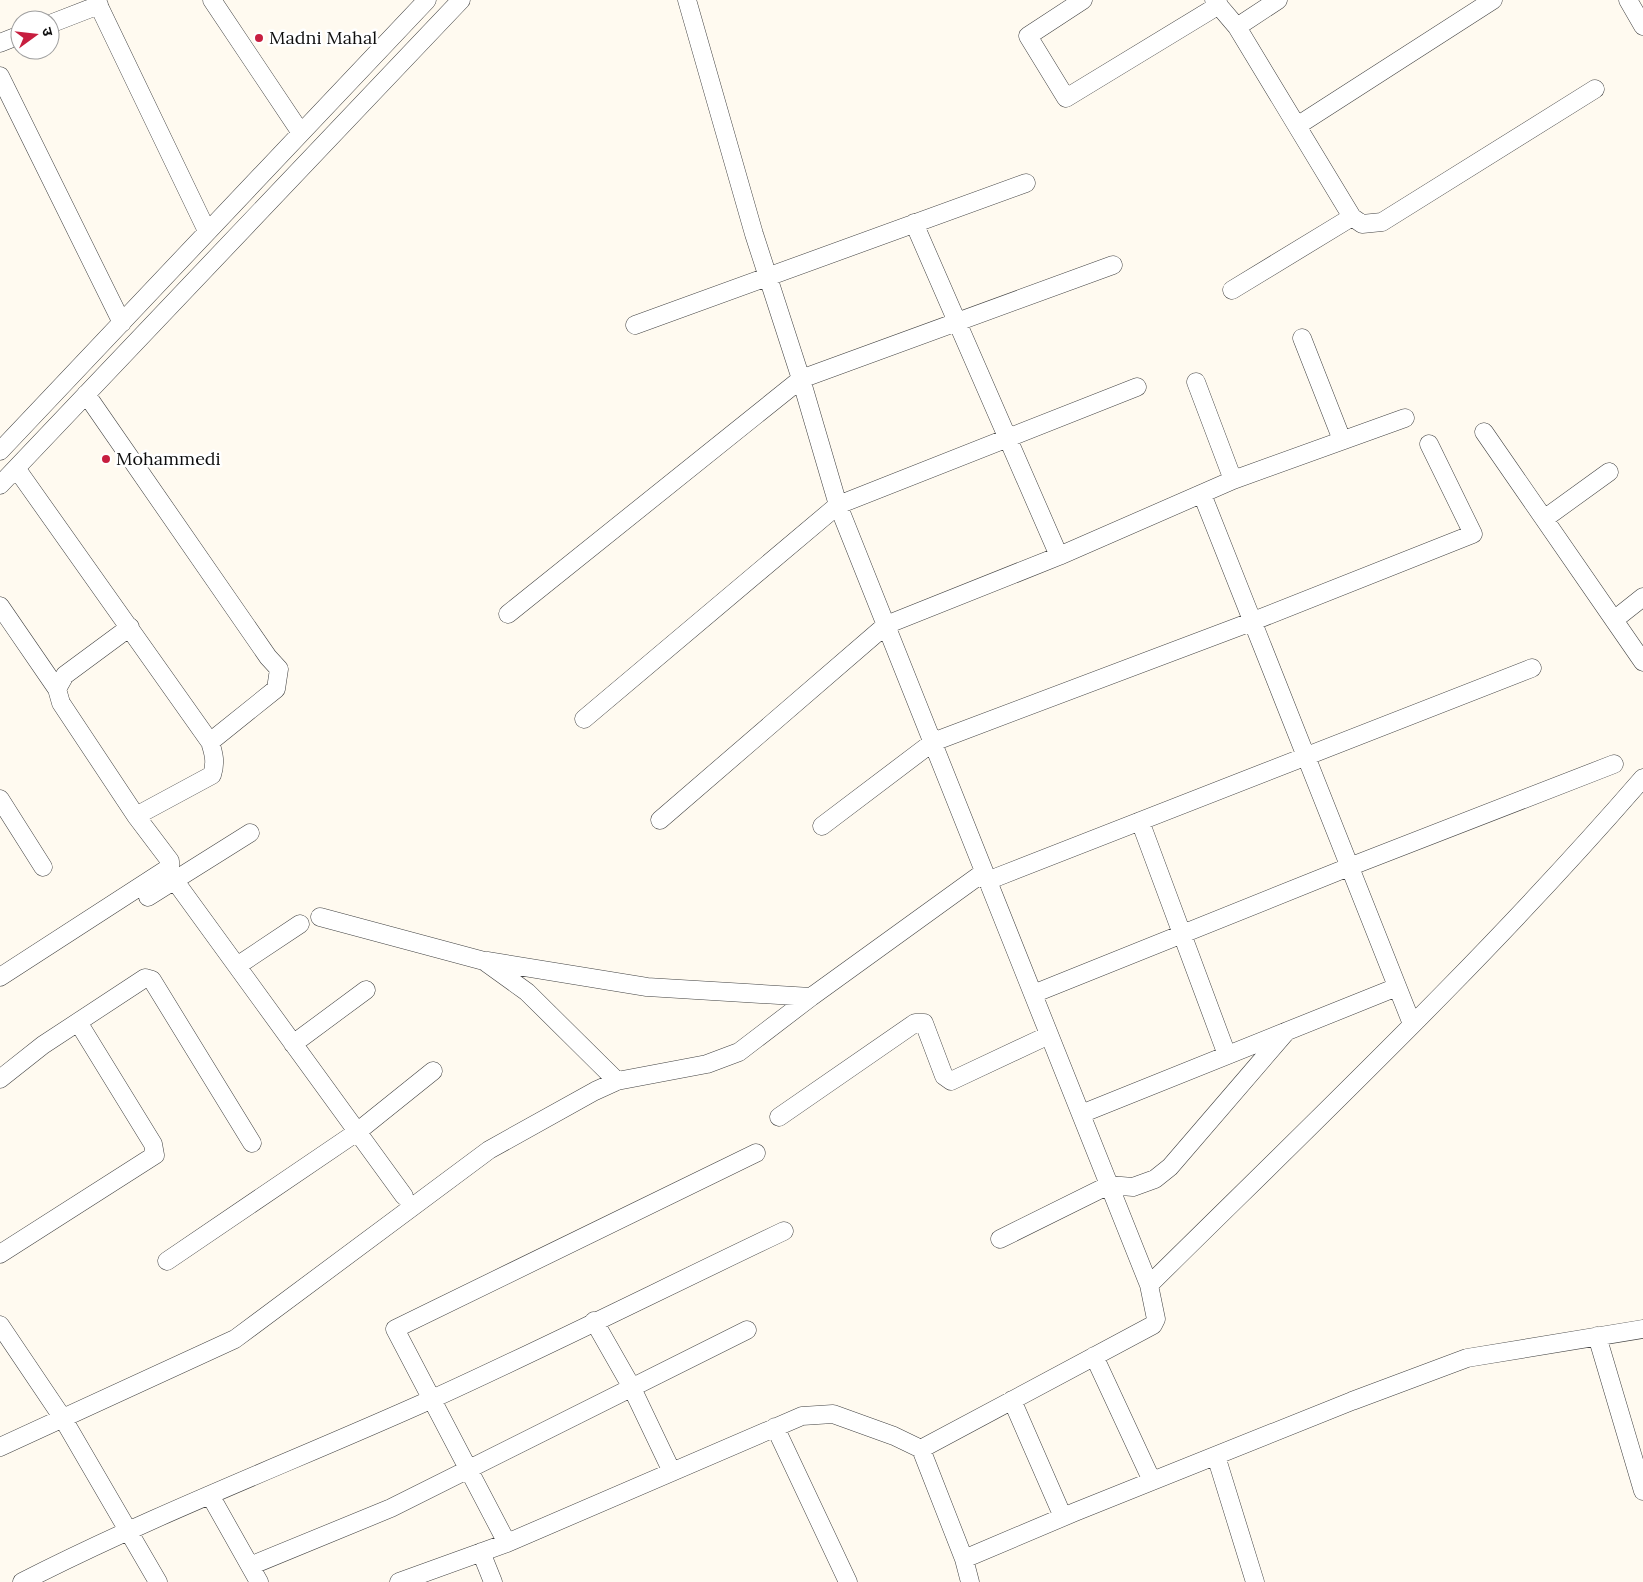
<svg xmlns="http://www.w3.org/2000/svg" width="1643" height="1582" viewBox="0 0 1643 1582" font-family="Lora,'Noto Sans Devanagari',serif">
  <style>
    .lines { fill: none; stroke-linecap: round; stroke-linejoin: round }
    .minor-casing { stroke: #414141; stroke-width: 19 }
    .minor { stroke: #fff; stroke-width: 18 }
    .poi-dot { fill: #c71e3f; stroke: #fff; stroke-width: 2 }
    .labels { text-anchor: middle; stroke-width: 5; stroke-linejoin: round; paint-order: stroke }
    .poi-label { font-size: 18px; fill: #0e0e0e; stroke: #fff; text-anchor: start }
  </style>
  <rect width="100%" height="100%" fill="#fffaf0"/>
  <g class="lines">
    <g class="minor-casing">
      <path id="minor" d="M96,0l111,231
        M212,0l89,133
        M687,0l67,234 47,145 37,126 311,780
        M1083,0l-55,36 38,62 153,-93
        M1214,0l23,27 115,190 10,7 20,-2 213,-133
        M1628,0l15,26
        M50,24l49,-19
        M1237,27l41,-27
        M0,43l20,-8
        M0,76l122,247
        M1297,126l196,-126
        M914,223l145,333
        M1232,290l120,-73
        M635,325l391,-142
        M1302,338l40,102
        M1196,382l37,98
        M86,394l182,263 11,12 -3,20 -66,53
        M1484,432l159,230
        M0,451l427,-451
        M16,468l194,274c4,12 6,21 2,33l-76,41
        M0,485l461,-485
        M1202,494l210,530
        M1544,519l65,-47
        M0,606l57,83
        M508,614l293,-235 312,-114
        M1614,620l29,-23
        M584,719l254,-214 299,-118
        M0,799l43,68
        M660,820l226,-195 173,-69 174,-76 172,-62
        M1140,821l87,234
        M822,826l111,-84 318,-120 222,-88 -44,-90
        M167,870l237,326
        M987,881l545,-213
        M148,897l102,-64
        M320,917l164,44 43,31 90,89
        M487,961l160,26 164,10
        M237,966l63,-42
        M0,977l170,-110v-6l-34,-45 -75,-113 -4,-14 8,-14 65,-48
        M1033,994l316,-127 265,-103
        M293,1044l73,-54
        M0,1079l43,-34 102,-67 7,2 100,163
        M1081,1114l316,-127
        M779,1117l136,-94h9l20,53 7,5 98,-46
        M756,1153l-361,176 112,214 295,-127 31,-2 61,22 27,13 232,-124 3,-6 -7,-34c168,-166 340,-329 494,-507
        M1000,1239l109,-54 24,2 22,-8 15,-12 117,-136
        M0,1254l155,-99 -2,-11 -75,-122
        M167,1261l190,-129 76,-61
        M594,1321l37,65 41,86
        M0,1325l62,92 96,165
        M1597,1336l46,155
        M1094,1356l58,125
        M1012,1400l51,117
        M775,1427l73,155
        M0,1447l235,-108 254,-189 106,-59 22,-10 90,-17 32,-12 72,-55 173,-125
        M921,1449l43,110
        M1216,1456l39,126
        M210,1495l49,87
        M481,1552l12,30
        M250,1566l141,-58 356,-178
        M22,1582c133,-68 272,-121 408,-182 119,-54 236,-113 354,-169
        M399,1582l108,-39
        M970,1582l-6,-23 111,-47 277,-111 115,-43 176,-29"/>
    </g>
    <use href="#minor" class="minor"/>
  </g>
  <g class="poi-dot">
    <circle cx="259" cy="38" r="5"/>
    <circle cx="106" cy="459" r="5"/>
  </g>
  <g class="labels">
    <g class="poi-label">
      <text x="269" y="44">Madni Mahal</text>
      <text x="116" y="465">Mohammedi</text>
    </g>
  </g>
  <g transform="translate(35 35) rotate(75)"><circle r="24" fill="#ffffff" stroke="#9f9f9f"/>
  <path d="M0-4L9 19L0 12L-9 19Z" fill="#c71e3f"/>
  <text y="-8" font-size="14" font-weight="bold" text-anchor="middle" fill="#0e0e0e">उ</text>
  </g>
</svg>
